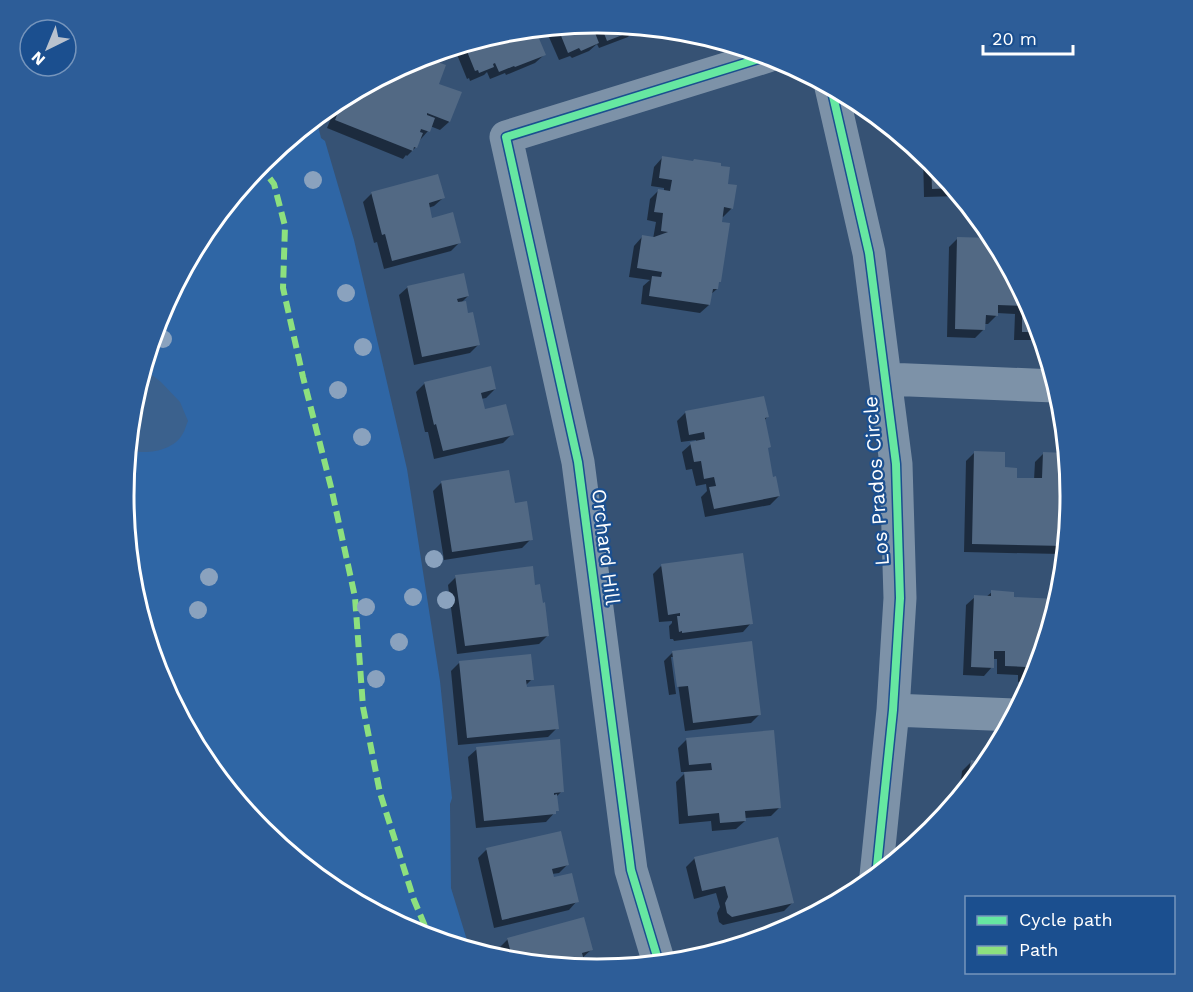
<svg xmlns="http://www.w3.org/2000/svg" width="1193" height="992" viewBox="0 0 1193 992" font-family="'Work Sans',sans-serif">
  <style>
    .green { fill: #2f66a5 }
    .water { fill: #3b618d }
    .shadow { fill: #0007 }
    .building { fill: #526984 }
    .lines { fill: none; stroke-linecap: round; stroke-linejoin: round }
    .minor { stroke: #7d92a8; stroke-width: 33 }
    .quiet { stroke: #8de07e; stroke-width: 6; stroke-dasharray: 12 6; stroke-linecap: butt }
    .cycleway-casing { stroke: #1b4f8f; stroke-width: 11 }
    .cycleway { stroke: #66e7a1; stroke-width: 8 }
    .tree { fill: #8aa2be }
    .labels { text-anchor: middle; stroke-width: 4.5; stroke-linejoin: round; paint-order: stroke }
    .street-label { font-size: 20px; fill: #fff; stroke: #1b4f8f }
    .rim { fill: none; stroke: #fff; stroke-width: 3 }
  </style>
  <rect width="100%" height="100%" fill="#365274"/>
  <path class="green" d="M316,117l5,21 4,3 29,99 53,229 33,212 12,117 -2,6 1,84 19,62 -55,-17 -82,-43 -72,-59 -58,-72 -44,-82 -27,-89 -9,-92 9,-93 27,-89 44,-81 59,-72z"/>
  <path class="water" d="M143,368l18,14 19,20 8,19c-2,4 -3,10 -6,14 -9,16 -39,21 -54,14l4,-46z"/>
  <path class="shadow" d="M597,23l39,3v2l-8,9 -29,11 -2,-4 -8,7 -17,7 -2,-2 -11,4 -14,-32z
    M533,29l11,26 -9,8 -29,12 -1,-2 -15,6 -3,-7 -3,3 -14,6 -1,-3 -2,1 -13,-32 50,-15z
    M429,54l-2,6 10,24 12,38 -9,8 -10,-4 -2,5 -8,9 -4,7 -9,9 -1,-1 -3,4 -76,-31 12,-29 77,-41z
    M923,154l9,7 28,35 -36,1z
    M662,158l64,27 6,23 -9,9 -2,-1 -4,73 -7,6 -1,10 -9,8 -59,-9 2,-18 7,-6 -21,-3 5,-31 8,-9 11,2 3,-17 -9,-2 3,-21 8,-8h6v-3l-13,-2 3,-19z
    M372,193l71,5 -9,8 -6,2 3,11 28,24 -8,8 -67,18 -7,-27 -3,1 -11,-41z
    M958,238l36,1 40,76 7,25h-27l1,-26 -18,-1v2l-9,9h-4v5l-9,9 -28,-1 2,-90z
    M408,287l60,9 -8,8 18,41 -8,8 -56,12 -15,-70z
    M425,383l70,6 -9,9 -5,1 3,12 28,23 -9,9 -69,16 -6,-27h-3l-9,-40z
    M685,413l82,4 -3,4 2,28 6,30 7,17 -9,9 -65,12 -4,-20 6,-6 -1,-7 -10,2 -4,-17 -6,1 -4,-18 9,-8 5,-1v-3l-15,2 -4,-21z
    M974,453l30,16 12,10 18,1 1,-18 8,-8 27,40 -5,56 -5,4 -96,-2 2,-91z
    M441,483l72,21 18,35 -9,9 -78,12 -11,-69z
    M661,566l90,57 -8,9 -69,9 -1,-2h-3l-1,-13 3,-3v-2l-13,1 -6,-48z
    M456,577l77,10 15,48 -9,9 -82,10 -9,-69z
    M992,592l20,7 45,2 -23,77 -3,5 -13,-1v-7l-21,-1v-15h-5v8l-8,9 -21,-1 3,-70 9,-8h11z
    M673,652l86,63 -8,8 -66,8 -11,-74h-3l5,37 -7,1 -5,-34z
    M459,663l73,16 -7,7v3l32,39 -9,9 -90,8 -7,-74z
    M687,739l92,69 -8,8 -26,2v3l-9,8 -24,2 -1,-10 -32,3 -3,-42 10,-10h-5l-3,-24z
    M477,749l85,42 -6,6 1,13 -11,12 -70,6 -8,-71z
    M971,762l15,3 -22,26 -4,-1 2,-19z
    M560,832l8,32 -9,9 -7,1 1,5 24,22 -8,9 -75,18 -16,-70 8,-8z
    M695,858l98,44 -9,9 -61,14 -4,-3 -2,-9 3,-6 -4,-14 -22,6 -8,-32z
    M508,939l83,11 -10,9 3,9 -80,-8h-2l-3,-12z"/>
  <path class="building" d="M598,23l-6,2 7,18 -18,8 -2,-3 -11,5 -11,-27z
    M600,23l37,4 1,2 -31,12z
    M535,29l11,26 -31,12 -1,-1 -15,6 -4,-9 -2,1 1,3 -15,6 -1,-3 -3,1 -11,-27 40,-12z
    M431,54l-2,5 17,6 -7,19 23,8 -12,30 -23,-9v2l8,3 -5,14 -9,-3 -1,3 3,1 -6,15 -3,-1 -1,4 -78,-31 9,-23 72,-39z
    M662,156l31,5 1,-2 27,4v3l9,1 -2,17 9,1 -4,24 -9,-2 -2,15 8,1 -9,59h-2l-1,7h-5l-3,16 -61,-9 3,-20 9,1 1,-5 -25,-4 5,-33 12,2 14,-5 -7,-1 2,-18 -9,-1 4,-23 12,2 2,-11 -13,-2z
    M931,161h1l21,27 -21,1z
    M438,174l7,24 -16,5 3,15 21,-6 8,31 -69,18 -7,-27 -3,1 -11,-43z
    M957,237l36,1 41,77 5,17h-17v-26l-24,-1v11l-12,-1 -1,15 -30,-1z
    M464,273l5,23 -12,3 1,3 8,-1 2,12 5,-1 7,33 -58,12 -15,-71z
    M491,366l5,23 -15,4 4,16 21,-5 8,31 -71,16 -7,-27 -2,1 -10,-43z
    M764,396l5,21 -4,1 6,29 -3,1 5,29 3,-1 4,20 -66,13 -5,-22 7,-1 -2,-9 -10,2 -3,-18 -7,1 -4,-20 15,-3 -1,-7 -15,3 -4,-24z
    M974,451l31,1v15l12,1v10h25l1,-26 23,1 4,43 -5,50 -93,-2z
    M509,470l6,33 12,-2 6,39 -81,12 -11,-71z
    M743,553l10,71 -71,9v-2l-3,1 -2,-16h3v-3l-12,2 -7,-51z
    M533,566l2,19 5,-1 3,19 2,-1 4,34 -84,10 -10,-71z
    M991,590l23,2v5l44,2 -23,76 -9,-1v-7l-21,-1v-15h-11v17l-23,-1 3,-72 17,1z
    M752,641l9,74 -68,8 -5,-37 -11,1 -5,-36z
    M531,654l3,26h-8l1,7 27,-2 5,44 -92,9 -8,-77z
    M774,730l7,78 -36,3 1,10 -26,2 -1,-10 -31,3 -4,-44 28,-2 -1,-7 -22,2 -3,-27z
    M560,739l4,53 -10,1v2l3,-1 2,17h-3v3l-72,7 -8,-74z
    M971,760l16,3 -16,20 -4,-1z
    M561,831l8,34 -17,4 2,8 18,-4 7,29 -77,18 -16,-72z
    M778,837l16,66 -62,14 -5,-4 -2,-10 3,-6 -3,-11 -23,5 -8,-34z
    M584,917l9,33 -11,3 4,15 -73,-7 -6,-23z"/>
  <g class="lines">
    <path class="minor" d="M831,87l38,166 27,211 4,134 -7,112 -17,166
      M886,379l169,7
      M893,710l121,5
      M659,963l-28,-93 -53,-408 -72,-325 262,-81"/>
    <path class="quiet" d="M259,164l15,20 11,42 -2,62 20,89 28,110 24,110 8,110 17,86 34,107 16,38"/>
    <g class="cycleway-casing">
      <path id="cycleway" d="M831,87l38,166 27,211 4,134 -7,112 -17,166
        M659,963l-28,-93 -53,-408 -72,-325 262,-81"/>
    </g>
    <use href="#cycleway" class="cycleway"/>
  </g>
  <g class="tree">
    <circle cx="313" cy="180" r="9"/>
    <circle cx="346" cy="293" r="9"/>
    <circle cx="163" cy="339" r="9"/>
    <circle cx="363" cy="347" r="9"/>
    <circle cx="338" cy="390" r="9"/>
    <circle cx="362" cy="437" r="9"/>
    <circle cx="434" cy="559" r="9"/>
    <circle cx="209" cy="577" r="9"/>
    <circle cx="413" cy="597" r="9"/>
    <circle cx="446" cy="600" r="9"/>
    <circle cx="366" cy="607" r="9"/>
    <circle cx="198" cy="610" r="9"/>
    <circle cx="399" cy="642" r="9"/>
    <circle cx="376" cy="679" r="9"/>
  </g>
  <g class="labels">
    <g class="street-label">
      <text transform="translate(876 481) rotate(-94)" y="7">Los Prados Circle</text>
      <text transform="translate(606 547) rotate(83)" y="7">Orchard Hill</text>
    </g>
  </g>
  <path d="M0 0H1193V992H0ZM134 496a463 463 0 1 1 926 0a463 463 0 1 1-926 0Z" fill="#2d5d98" fill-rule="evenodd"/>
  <path class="rim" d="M134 496a463 463 0 1 1 926 0a463 463 0 1 1-926 0Z"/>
  <rect x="965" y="896" width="210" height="78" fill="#1b4f8f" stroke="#7695bc" stroke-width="1.5"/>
  <rect x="977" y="916" width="30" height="9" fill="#66e7a1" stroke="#7695bc" stroke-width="1.5"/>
  <text x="1019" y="926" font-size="18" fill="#ffffff">Cycle path</text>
  <rect x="977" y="946" width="30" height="9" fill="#8de07e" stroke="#7695bc" stroke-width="1.5"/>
  <text x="1019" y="956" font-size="18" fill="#ffffff">Path</text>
  <g transform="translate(48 48) rotate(223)"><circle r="28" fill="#1b4f8f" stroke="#7695bc" stroke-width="1.5"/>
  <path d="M0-4.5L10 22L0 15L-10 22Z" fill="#b9c2ce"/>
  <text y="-9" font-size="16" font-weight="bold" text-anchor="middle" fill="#ffffff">N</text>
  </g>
  <path d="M983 45v9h90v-9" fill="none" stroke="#ffffff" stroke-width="3"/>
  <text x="992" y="45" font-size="18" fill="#ffffff" stroke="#1b4f8f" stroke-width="4.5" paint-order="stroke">20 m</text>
</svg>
